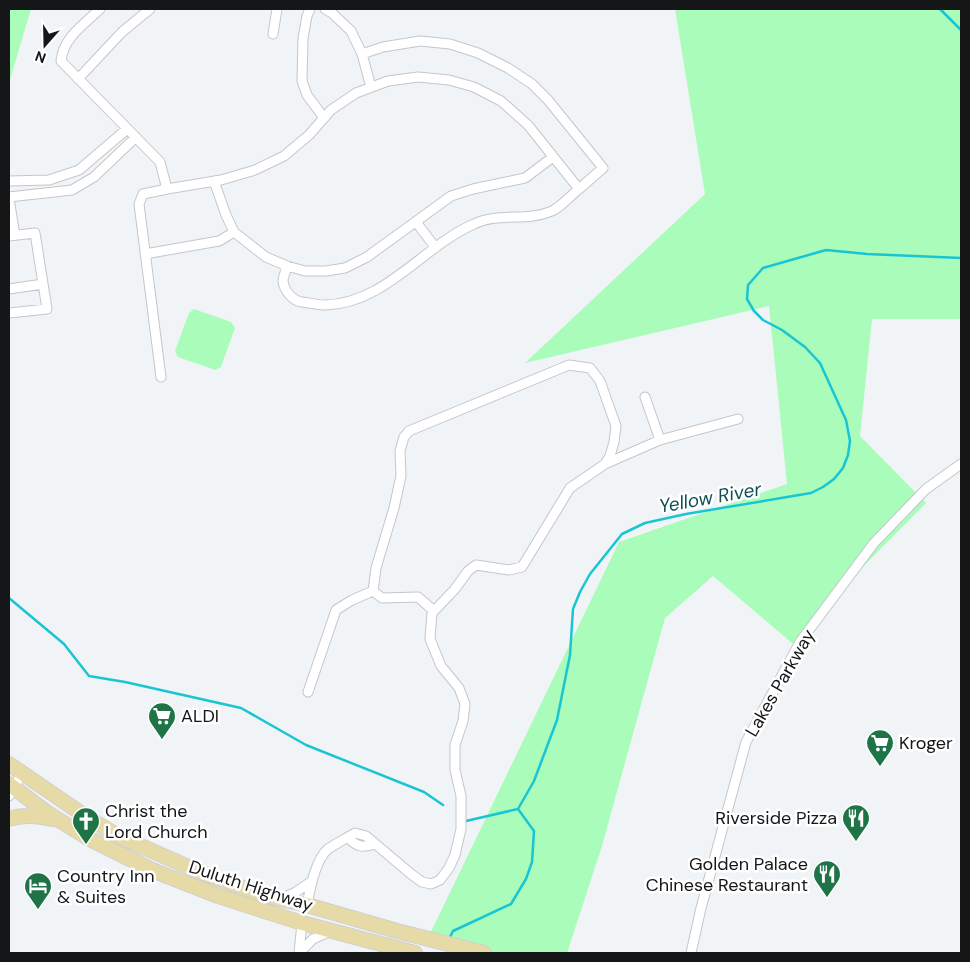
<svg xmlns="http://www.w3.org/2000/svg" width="970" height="962" viewBox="0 0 970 962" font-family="'DM Sans',sans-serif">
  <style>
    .green { fill: #a9fcba }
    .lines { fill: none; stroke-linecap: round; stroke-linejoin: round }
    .stream { stroke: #19c5d3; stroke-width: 2.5 }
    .minor-casing { stroke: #c4c6ca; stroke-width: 11 }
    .primary-casing { stroke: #d0d0d1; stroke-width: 16 }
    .minor { stroke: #fff; stroke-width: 9 }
    .primary { stroke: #e6daa7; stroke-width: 14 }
    .labels { text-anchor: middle; stroke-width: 5; stroke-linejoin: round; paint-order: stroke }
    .street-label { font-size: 18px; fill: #151617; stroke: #fff }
    .poi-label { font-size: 18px; fill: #151617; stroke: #fff; text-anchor: start }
    .water-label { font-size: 19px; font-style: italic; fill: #0d4f55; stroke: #fff }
  </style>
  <rect width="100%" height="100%" fill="#f1f4f7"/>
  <path class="green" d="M9,9h22l-22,74z
    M675,9h286v310h-89l-12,117 66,67 -104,105 -23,41 -86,-73 -48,42 -63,228 -35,107h-93l-47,-13 192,-398 168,-58 -18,-178 -244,57 180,-169z
    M194,309l37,13 4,6 -14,39 -6,3 -37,-13 -3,-6 14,-38z"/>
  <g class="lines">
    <path class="stream" d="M940,9l21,21
      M9,598l55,46 25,32 36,6 116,26 65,37 118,47 19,13
      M518,809l16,-28 23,-61 13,-65 3,-46 7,-17 10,-18 32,-40 23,-11 41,-9 125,-21 12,-6 11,-8 9,-11 5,-13 2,-14 -4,-21 -26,-57 -15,-16 -23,-17 -19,-10 -9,-9 -7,-12 1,-14 15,-17 63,-18 41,4 94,4
      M464,819l2,2 52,-12
      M449,939l4,-8 58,-27 15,-25 6,-17 2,-31 -16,-22"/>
    <g class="minor-casing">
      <path id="minor" d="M100,9c-16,15 -37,29 -39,52l99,101 7,27 54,-9 34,-10 29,-14 25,-21 22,-25 25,-17 32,-12 30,-4 31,3 25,7 27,14 27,24 51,64c-8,6 -18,18 -27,22 -25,11 -53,1 -78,13 -51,22 -89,80 -149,81 -7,0 -15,-2 -23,-3 -9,-1 -18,-11 -19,-21 0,-4 3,-10 4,-15l-21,-9 -32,-25 -8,-17 -12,-34
        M310,9l-3,7 -4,22 -1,43 5,14 17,23
        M325,9l7,4 19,18 11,23
        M273,34l4,-25
        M78,79l44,-47 28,-23
        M371,87l-9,-33 21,-7 37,-6 30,3 28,9 30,15 24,16 16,16 55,68 -24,21
        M9,181l40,-1 30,-10 48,-41
        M9,197l63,-7 22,-13 42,-40
        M9,199l6,36
        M416,222l19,25
        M9,236l26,-3 12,76 -38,4
        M145,254l74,-13 15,-9
        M287,266l18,5h21l19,-3 22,-11 84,-61 22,-7 52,-11 28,-21
        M9,289l34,-5
        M569,365l21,3 10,13 16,45 -2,16 -4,14 -5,8 -35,24 -48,79 -13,3 -33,-5 -8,6 -13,18 -21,22 -16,-14 -36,1 -9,-7 3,-23 18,-60 7,-32 -1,-25 4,-14 5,-6z
        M161,377l-22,-173 4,-10 24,-5
        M645,397l15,43
        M605,464l55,-24 78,-21
        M308,692l28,-82 16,-10 21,-9
        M9,796l13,-23
        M348,837c8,10 15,11 27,7
        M280,899l16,-7 16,-11
        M307,905c3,-15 8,-45 21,-56 7,-5 19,-11 27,-16l11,3 45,38 11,8 9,2 9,-4 9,-12 6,-13 6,-26v-33l-6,-26v-25l8,-24 2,-17 -6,-16 -18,-22 -11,-27 2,-26 2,-2
        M299,953l14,-14 18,-8
        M299,953l3,-30
        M691,953l10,-45 45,-166 54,-100 74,-99 52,-54 35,-25"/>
    </g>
    <g class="primary-casing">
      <path id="primary" d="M9,764l76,52 33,20 82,36 49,18 31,9 27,6 90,26 87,22
        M9,784l37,28 42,26 64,32 66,26 84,27 113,30
        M9,819c15,-5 28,-3 43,0"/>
    </g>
    <use href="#minor" class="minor"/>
    <use href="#primary" class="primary"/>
  </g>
  <defs>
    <g id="supermarket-pin" transform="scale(1.4375)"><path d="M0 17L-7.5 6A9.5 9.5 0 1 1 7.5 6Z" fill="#1f7447" stroke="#fff"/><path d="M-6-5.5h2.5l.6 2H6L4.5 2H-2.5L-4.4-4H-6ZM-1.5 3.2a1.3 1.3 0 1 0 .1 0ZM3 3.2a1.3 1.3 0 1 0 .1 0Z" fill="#fff"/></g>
    <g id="restaurant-pin" transform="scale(1.4375)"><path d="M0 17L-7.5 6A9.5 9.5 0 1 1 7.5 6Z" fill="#1f7447" stroke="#fff"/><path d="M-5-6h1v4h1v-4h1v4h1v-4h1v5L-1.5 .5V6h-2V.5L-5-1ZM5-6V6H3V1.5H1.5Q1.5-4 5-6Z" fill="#fff"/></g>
    <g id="church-pin" transform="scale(1.4375)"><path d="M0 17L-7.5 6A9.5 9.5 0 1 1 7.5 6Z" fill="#1f7447" stroke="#fff"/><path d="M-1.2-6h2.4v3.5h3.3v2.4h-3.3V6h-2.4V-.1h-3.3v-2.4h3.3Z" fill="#fff"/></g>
    <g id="hotel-pin" transform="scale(1.4375)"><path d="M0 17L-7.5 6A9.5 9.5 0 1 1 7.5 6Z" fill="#1f7447" stroke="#fff"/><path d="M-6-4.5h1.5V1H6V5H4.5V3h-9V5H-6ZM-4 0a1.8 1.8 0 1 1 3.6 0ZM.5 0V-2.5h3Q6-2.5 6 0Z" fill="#fff"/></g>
  </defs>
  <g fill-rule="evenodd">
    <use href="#supermarket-pin" x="162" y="716"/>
    <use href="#supermarket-pin" x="880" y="743"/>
    <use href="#restaurant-pin" x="856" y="818"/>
    <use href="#church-pin" x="86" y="821"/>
    <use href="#restaurant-pin" x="827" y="874"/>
    <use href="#hotel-pin" x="38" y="886"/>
  </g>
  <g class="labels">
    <g class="street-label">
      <text transform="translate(780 683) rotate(-60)" y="6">Lakes Parkway</text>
      <text transform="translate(251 886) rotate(18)" y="6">Duluth Highway</text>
    </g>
    <g class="poi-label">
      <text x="181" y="722">ALDI</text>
      <text x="899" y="749">Kroger</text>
      <text x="105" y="817">Christ the<tspan x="105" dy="21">Lord Church</tspan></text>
      <text x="837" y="824" text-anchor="end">Riverside Pizza</text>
      <text x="808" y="870" text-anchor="end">Golden Palace<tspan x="808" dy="21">Chinese Restaurant</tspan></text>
      <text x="57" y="882">Country Inn<tspan x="57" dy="21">&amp; Suites</tspan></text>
    </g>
    <g class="water-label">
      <text transform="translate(710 497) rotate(-10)" y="7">Yellow River</text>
    </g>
  </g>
  <rect width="970" height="962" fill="none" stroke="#151617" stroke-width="20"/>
  <g transform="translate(45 45) rotate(200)" stroke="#ffffff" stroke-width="4" paint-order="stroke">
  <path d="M0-4L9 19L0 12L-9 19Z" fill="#151617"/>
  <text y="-8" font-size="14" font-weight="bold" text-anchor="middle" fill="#151617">N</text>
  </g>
</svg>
